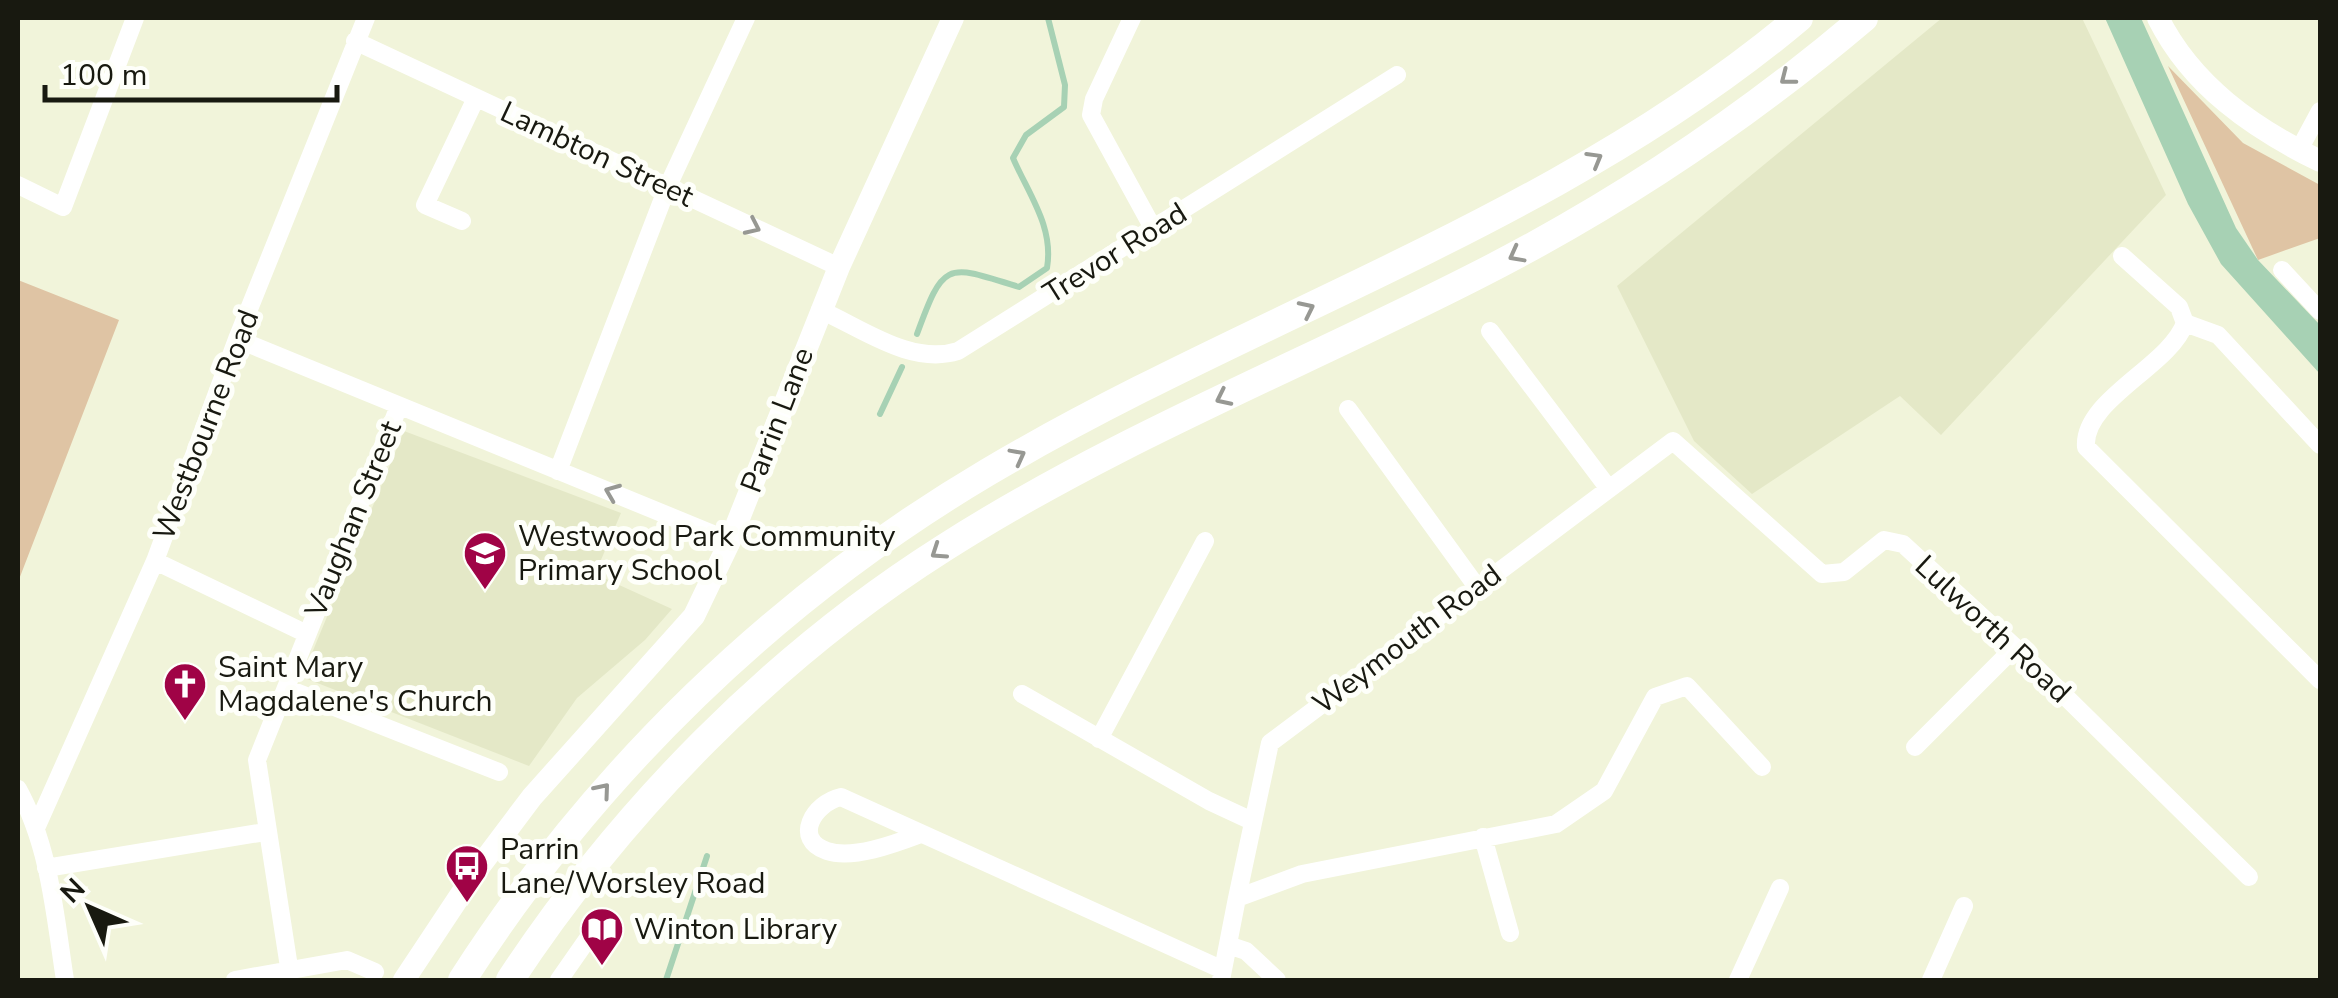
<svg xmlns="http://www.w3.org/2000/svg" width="2338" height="998" viewBox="0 0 2338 998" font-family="'Nunito Sans',sans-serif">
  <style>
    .built { fill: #e4e8c7 }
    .green { fill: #dfc4a4 }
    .water { fill: #a7d1b4 }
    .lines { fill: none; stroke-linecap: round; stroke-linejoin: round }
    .stream { stroke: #a7d1b4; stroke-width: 6 }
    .minor { stroke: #fff; stroke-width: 18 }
    .major { stroke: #fff; stroke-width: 22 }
    .highway { stroke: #fff; stroke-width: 28 }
    .oneway { stroke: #979893 }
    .labels { text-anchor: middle; stroke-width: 10; stroke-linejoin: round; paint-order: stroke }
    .street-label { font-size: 30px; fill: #181910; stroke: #fefffa }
    .poi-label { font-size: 30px; fill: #181910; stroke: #fefffa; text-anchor: start }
  </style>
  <rect width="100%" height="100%" fill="#f1f4da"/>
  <path class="built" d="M1942,18h140l84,177 -225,240 -41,-39 -148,98 -58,-53 -77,-155z
    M404,431l217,82 -26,61 77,35 -27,31 -68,58 -48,68 -227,-89z"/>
  <path class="green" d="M2168,66l75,77 77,42v53l-62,22z
    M18,280l101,40 -101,262z"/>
  <path class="water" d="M2105,18h36l95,210 22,32 62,65v49l-99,-110 -33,-60z"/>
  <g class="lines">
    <path class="stream" d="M917,334c27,-74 29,-70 102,-47l28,-19c7,-41 -18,-73 -34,-110l13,-23 38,-28 1,-22 -17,-67
      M880,414l22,-47
      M666,980l41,-124"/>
    <path class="minor" d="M1132,18l-38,81 -3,16 63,115
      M355,41l484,226
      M2299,150l21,-39
      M18,185l45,22 72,-189
      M462,221l-37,-16 51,-107
      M2122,256l57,51 6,16
      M2282,270l38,41
      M820,310c42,18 91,56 138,41l439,-276
      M2185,323c-15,43 -103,77 -99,124l234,233
      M2185,323l33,12 102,110
      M1490,331l119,158
      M237,339l493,202
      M1348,409l129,178
      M558,471l109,-283 79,-170
      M155,561l152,73
      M286,688l213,84
      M1022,694l187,107 43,20
      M1099,739l106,-198
      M1915,747l100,-100
      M18,789c32,58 37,127 47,191
      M36,828l119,-267 82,-222 129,-321
      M921,834c-24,9 -68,26 -94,17 -35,-12 -13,-48 14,-54l382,173
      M1483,837l27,96
      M46,868l219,-36
      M1237,898l33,-155 403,-302 149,133 22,-2 40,-32 19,4 112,103 234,230
      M1228,945l18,6 31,29
      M235,980l112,-20 28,12
      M291,980l-34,-220 142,-354
      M559,980l30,-43
      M1221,980l16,-82 65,-24 254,-50 48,-33 51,-94 32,-11 75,81
      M1738,980l42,-92
      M1931,980l33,-74"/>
    <path class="major" d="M2158,18c34,68 95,110 162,143
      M404,980l73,-110 55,-73 162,-181 36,-75 109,-274 114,-249"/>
    <path class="highway" d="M462,980c133,-207 313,-382 526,-508 267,-158 571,-252 811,-454
      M510,980c112,-170 262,-323 434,-432 169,-108 356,-182 534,-273 138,-70 268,-157 386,-257"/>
  </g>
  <defs><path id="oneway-chevron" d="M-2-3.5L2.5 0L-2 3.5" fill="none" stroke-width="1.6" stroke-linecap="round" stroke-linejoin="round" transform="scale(2.5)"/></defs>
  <g class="oneway">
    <use href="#oneway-chevron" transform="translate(1787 78) rotate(142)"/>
    <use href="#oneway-chevron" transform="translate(1595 159) rotate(-30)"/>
    <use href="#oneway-chevron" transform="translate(753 227) rotate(25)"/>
    <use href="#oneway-chevron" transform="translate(1516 255) rotate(152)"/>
    <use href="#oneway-chevron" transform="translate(1307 309) rotate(-26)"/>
    <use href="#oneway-chevron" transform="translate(1223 398) rotate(154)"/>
    <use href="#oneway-chevron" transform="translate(1018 456) rotate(-28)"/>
    <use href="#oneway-chevron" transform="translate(612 492) rotate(-158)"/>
    <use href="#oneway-chevron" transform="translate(938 552) rotate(146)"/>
    <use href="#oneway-chevron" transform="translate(603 790) rotate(-50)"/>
  </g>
  <defs>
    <g id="school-pin" transform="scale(2.25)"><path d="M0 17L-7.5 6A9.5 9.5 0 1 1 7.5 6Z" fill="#a00346" stroke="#fefffa"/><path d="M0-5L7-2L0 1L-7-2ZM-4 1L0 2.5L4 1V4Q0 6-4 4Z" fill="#fff"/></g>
    <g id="church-pin" transform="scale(2.25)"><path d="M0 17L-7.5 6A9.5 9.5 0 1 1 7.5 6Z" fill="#a00346" stroke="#fefffa"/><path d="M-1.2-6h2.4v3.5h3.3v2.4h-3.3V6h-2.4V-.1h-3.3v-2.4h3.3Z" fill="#fff"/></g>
    <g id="bus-pin" transform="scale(2.25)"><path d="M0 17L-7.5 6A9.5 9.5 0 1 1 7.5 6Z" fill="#a00346" stroke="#fefffa"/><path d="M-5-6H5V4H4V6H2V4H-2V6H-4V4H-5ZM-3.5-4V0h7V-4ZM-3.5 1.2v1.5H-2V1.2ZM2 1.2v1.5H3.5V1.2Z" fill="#fff"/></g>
    <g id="library-pin" transform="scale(2.25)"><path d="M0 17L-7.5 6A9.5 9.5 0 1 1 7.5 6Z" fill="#a00346" stroke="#fefffa"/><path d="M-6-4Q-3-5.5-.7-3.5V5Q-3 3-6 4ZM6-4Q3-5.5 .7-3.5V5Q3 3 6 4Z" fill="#fff"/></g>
  </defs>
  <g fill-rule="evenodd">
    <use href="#school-pin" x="485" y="553"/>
    <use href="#church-pin" x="185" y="684"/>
    <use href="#bus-pin" x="467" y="866"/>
    <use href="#library-pin" x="602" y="929"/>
  </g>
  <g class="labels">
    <g class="street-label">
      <text transform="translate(597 154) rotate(25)" y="10">Lambton Street</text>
      <text transform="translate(1115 253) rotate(-32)" y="10">Trevor Road</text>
      <text transform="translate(777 420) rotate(-69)" y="10">Parrin Lane</text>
      <text transform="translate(206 425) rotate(-69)" y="10">Westbourne Road</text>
      <text transform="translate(353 519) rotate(-68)" y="10">Vaughan Street</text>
      <text transform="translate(1993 629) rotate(43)" y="10">Lulworth Road</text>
      <text transform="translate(1407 639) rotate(-37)" y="10">Weymouth Road</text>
    </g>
    <g class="poi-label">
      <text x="518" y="546">Westwood Park Community<tspan x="518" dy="34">Primary School</tspan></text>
      <text x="218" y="677">Saint Mary<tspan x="218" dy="34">Magdalene's Church</tspan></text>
      <text x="500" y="859">Parrin<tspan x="500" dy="34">Lane/Worsley Road</tspan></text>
      <text x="634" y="939">Winton Library</text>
    </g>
  </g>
  <rect width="2338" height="998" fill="none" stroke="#181910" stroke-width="40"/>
  <g transform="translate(90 908) rotate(315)" stroke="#fefffa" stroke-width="8" paint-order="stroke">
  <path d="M0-8L18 38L0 25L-18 38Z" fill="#181910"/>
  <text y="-15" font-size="28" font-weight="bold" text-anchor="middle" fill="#181910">N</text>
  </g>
  <path d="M45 85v15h292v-15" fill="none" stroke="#181910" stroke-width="5"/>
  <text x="60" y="85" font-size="30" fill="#181910" stroke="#fefffa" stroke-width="8" paint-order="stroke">100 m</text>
</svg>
